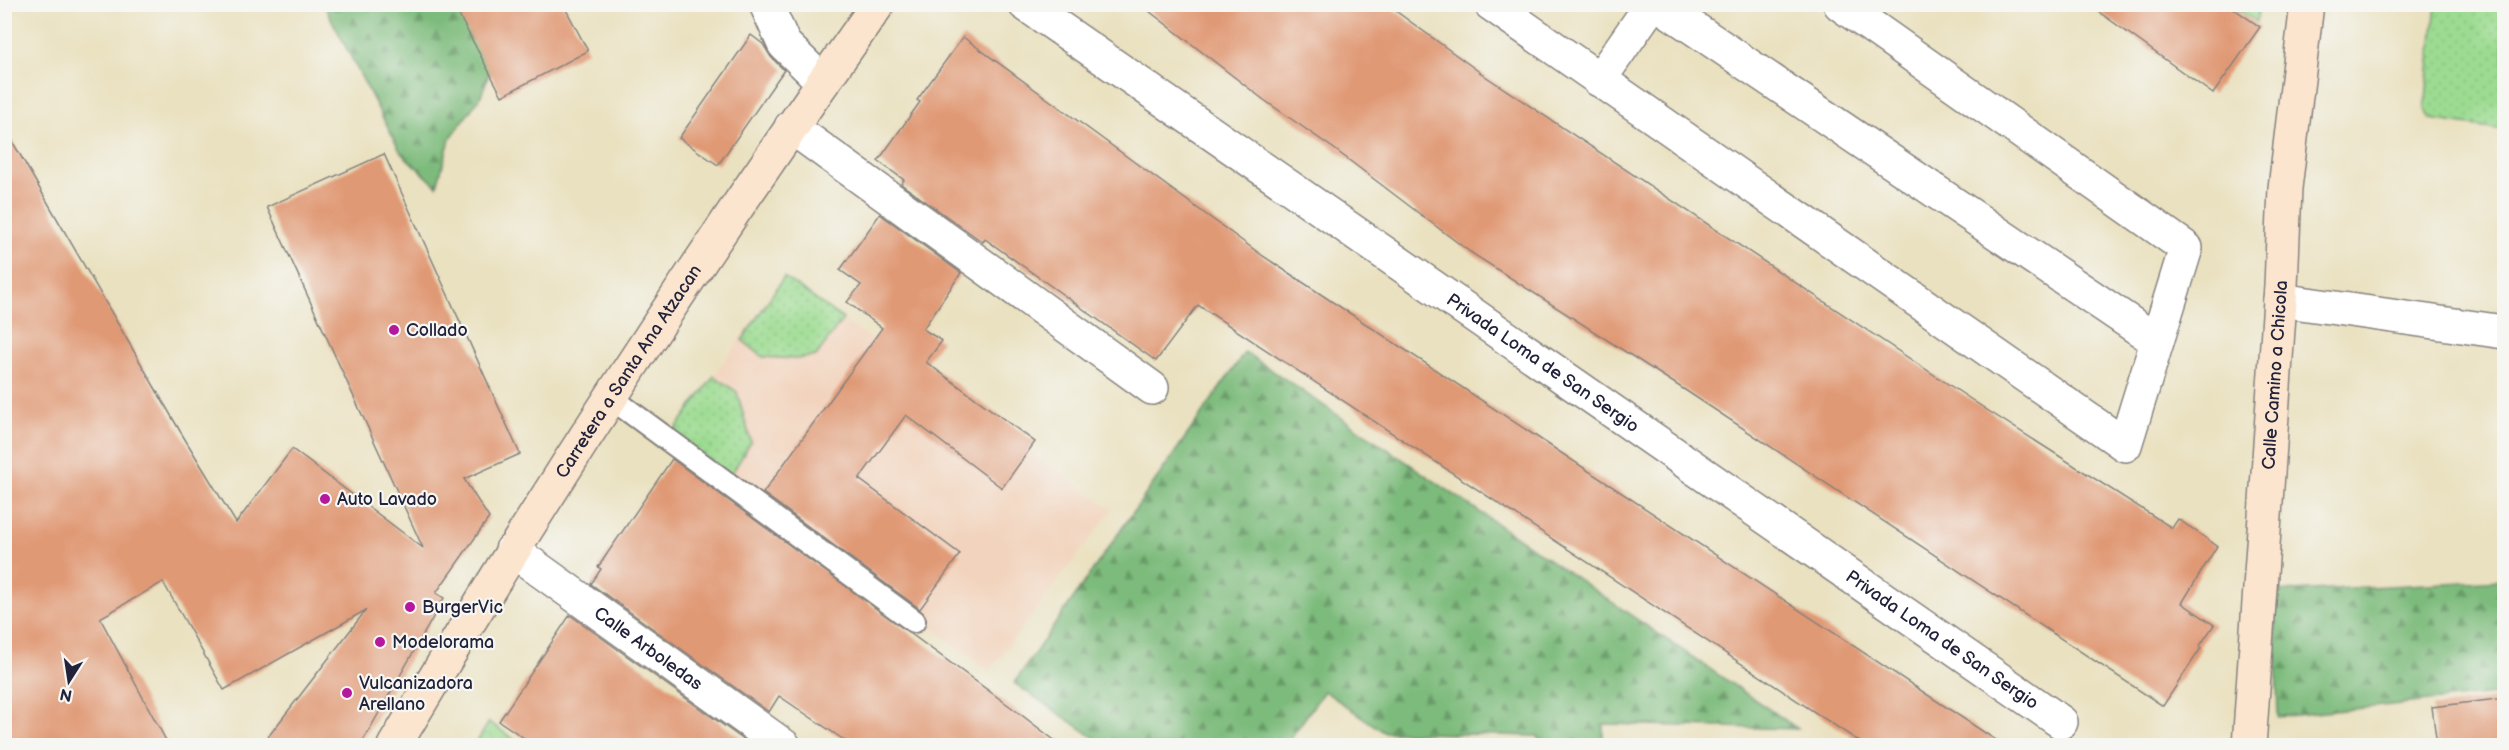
<svg xmlns="http://www.w3.org/2000/svg" width="2509" height="750" viewBox="0 0 2509 750" font-family="'Balsamiq Sans',sans-serif">
  <style>
    .built { fill: #f2d4be }
    .grass { fill: url(#grass-dots); stroke: #5f7e66; stroke-width: 1.5 }
    .forest { fill: url(#forest-firs); stroke: #506e5b; stroke-width: 1.5 }
    .park { fill: url(#park-crowns); stroke: #5f7e66; stroke-width: 1.5 }
    .building { fill: #e09975 }
    .lines { fill: none; stroke-linecap: round; stroke-linejoin: round }
    .lane-casing { stroke: #86827e; stroke-width: 26 }
    .street-casing { stroke: #86827e; stroke-width: 36 }
    .secondary-casing { stroke: #86827e; stroke-width: 36 }
    .lane { stroke: #fff; stroke-width: 22 }
    .street { stroke: #fff; stroke-width: 33 }
    .secondary { stroke: #fbe5cf; stroke-width: 33 }
    .poi-dot { fill: #b5179e; stroke: #f6f6f2; stroke-width: 2 }
    .labels { text-anchor: middle; stroke-width: 4.5; stroke-linejoin: round; paint-order: stroke }
    .poi-label { font-size: 18px; fill: #22223b; stroke: #f6f6f2; text-anchor: start }
    .street-label { font-size: 18px; fill: #22223b; stroke: #f6f6f2 }
  </style>
  <defs>
    <pattern id="grass-dots" width="8" height="8" patternUnits="userSpaceOnUse" patternTransform="scale(1.5)"><rect width="8" height="8" fill="#9cdb91"/><path d="M2 2h.1M6 6h.1" fill="none" stroke="#86bc7e" stroke-width="1.8" stroke-linecap="round"/></pattern>
    <pattern id="forest-firs" width="22" height="20" patternUnits="userSpaceOnUse" patternTransform="scale(1.5)"><rect width="22" height="20" fill="#7dbb7b"/><path d="M5 1l3.5 6h-7zM16 11l3.5 6h-7z" fill="#669866"/></pattern>
    <pattern id="park-crowns" width="20" height="18" patternUnits="userSpaceOnUse" patternTransform="scale(1.5)"><rect width="20" height="18" fill="#9cdb91"/><path d="M2 6a3 3 0 1 1 6 0M12 15a3 3 0 1 1 6 0" fill="none" stroke="#86bc7e"/></pattern>
  </defs>
  <rect width="100%" height="100%" fill="#f6f6f2"/>
  <filter id="ink" filterUnits="userSpaceOnUse"><feTurbulence type="fractalNoise" baseFrequency=".0167" numOctaves="2"/><feDisplacementMap in="SourceGraphic" scale="12" xChannelSelector="R" yChannelSelector="G"/><feConvolveMatrix kernelMatrix="1 2 1 2 8 2 1 2 1" color-interpolation-filters="sRGB"/></filter>
  <filter id="wash" filterUnits="userSpaceOnUse"><feTurbulence type="fractalNoise" baseFrequency=".008" numOctaves="4" result="noise"/><feDisplacementMap in="SourceGraphic" scale="24" xChannelSelector="R" yChannelSelector="G"/><feGaussianBlur stdDeviation="1.35" result="paint"/><feColorMatrix in="noise" values="0 0 0 0 0 0 0 0 0 0 0 0 0 0 0 0 0 1.4 0 .05"/><feComposite in="paint" operator="in"/></filter>
  <g filter="url(#wash)">
    <rect width="100%" height="100%" fill="#eae1c0"/>
    <path class="built" d="M784,277l328,233 -123,161 -317,-237z"/>
    <path class="grass" d="M2232,5h27l-2,17z
      M2436,5h40l28,4v121l-73,-11 -6,-10z
      M784,277l59,42 -27,37 -20,3 -33,-2 -21,-17z
      M714,376l23,16 14,50 -20,33 -59,-41z"/>
    <path class="forest" d="M324,5h197l-13,15 -27,76 -31,43 -13,47 -36,-33z
      M1245,352l553,377 -195,-5v21h-64l-1,-9 -154,-4 -60,-41 -38,54h-181l-91,-62z
      M2504,580v113l-226,24 -4,-125z"/>
    <path class="park" d="M489,722l33,23h-47z"/>
    <g id="blocks">
      <path class="building" d="M453,4h110l25,47 -86,45z
        M1140,4h246l99,72 502,334 185,118 6,-9 39,27 -35,57 32,22 -15,22 2,1 -38,58 -475,-314 -218,-140 -137,-104 -69,-48z
        M2088,4h139l33,23 -47,67z
        M751,35l12,9 8,13 13,13 -66,95 -39,-27z
        M963,37l300,219 742,490h-139l-668,-441 -42,56 -171,-122 -2,3 -82,-58 3,-4 -26,-19 42,-59 -3,-2z
        M4,127l176,304 56,92 56,-74 131,99 -156,-341 117,-53 136,300 -56,25 25,39 -53,75 8,5 -84,148h-99l105,-136 -142,80 -61,-108 -63,36 69,128h-165z
        M880,214l81,59 -38,56 19,12 -16,21 109,80 -33,46 -96,-73 -47,64 101,75 -40,55 -157,-116 119,-165 -35,-26 14,-17 -21,-15z
        M672,459l343,251 47,36h-209l-74,-50 -10,16 -178,-128 10,-15 -3,-2z
        M570,615l178,128 -2,3h-210l-37,-25z
        M2505,698v48h-68l-5,-39z"/>
    </g>
  </g>
  <g filter="url(#ink)">
    <use href="#blocks" fill-opacity="0" stroke="#86827e" stroke-width="1.5"/>
    <g class="lines">
      <g class="lane-casing">
        <path id="lane" d="M610,397l304,224"/>
      </g>
      <g class="street-casing">
        <g id="street">
          <path d="M766,4l18,40 39,38"/>
          <path id="s1" d="M1025,4l1036,718"/>
          <path d="M1491,4l634,441 61,-197 -346,-244"/>
          <path d="M1658,4l499,337"/>
          <path d="M1599,80l53,-76"/>
          <path d="M791,127l361,261"/>
          <path d="M2280,300l224,32"/>
          <path id="s2" d="M512,550l272,196"/>
        </g>
      </g>
      <g class="secondary-casing">
        <g id="secondary">
          <path id="s3" d="M394,746c151,-254 313,-501 484,-742"/>
          <path id="s4" d="M2249,746l32,-460 4,-98 22,-184"/>
        </g>
      </g>
      <use href="#lane" class="lane"/>
      <use href="#street" class="street"/>
      <use href="#secondary" class="secondary"/>
    </g>
  </g>
  <g class="poi-dot">
    <circle cx="394" cy="330" r="6"/>
    <circle cx="325" cy="499" r="6"/>
    <circle cx="410" cy="607" r="6"/>
    <circle cx="380" cy="642" r="6"/>
    <circle cx="347" cy="693" r="6"/>
  </g>
  <g class="labels">
    <g class="poi-label">
      <text x="406" y="336">Collado</text>
      <text x="337" y="505">Auto Lavado</text>
      <text x="422" y="613">BurgerVic</text>
      <text x="392" y="648">Modelorama</text>
      <text x="359" y="689">Vulcanizadora<tspan x="359" dy="21">Arellano</tspan></text>
    </g>
    <g class="street-label">
      <text dy="6" stroke="none"><textPath href="#s1" startOffset="630">Privada Loma de San Sergio</textPath></text>
      <text dy="6" stroke="none"><textPath href="#s3" startOffset="442">Carretera a Santa Ana Atzacan</textPath></text>
      <text dy="6" stroke="none"><textPath href="#s4" startOffset="372">Calle Camino a Chicola</textPath></text>
      <text dy="6" stroke="none"><textPath href="#s1" startOffset="1116">Privada Loma de San Sergio</textPath></text>
      <text dy="6" stroke="none"><textPath href="#s2" startOffset="168">Calle Arboledas</textPath></text>
    </g>
  </g>
  <rect width="2509" height="750" fill="none" stroke="#f6f6f2" stroke-width="24"/>
  <g transform="translate(69 681) rotate(192)" stroke="#f6f6f2" stroke-width="4.5" paint-order="stroke">
  <path d="M0-4.5L10 22L0 15L-10 22Z" fill="#22223b"/>
  <text y="-9" font-size="16" font-weight="bold" text-anchor="middle" fill="#22223b">N</text>
  </g>
</svg>
